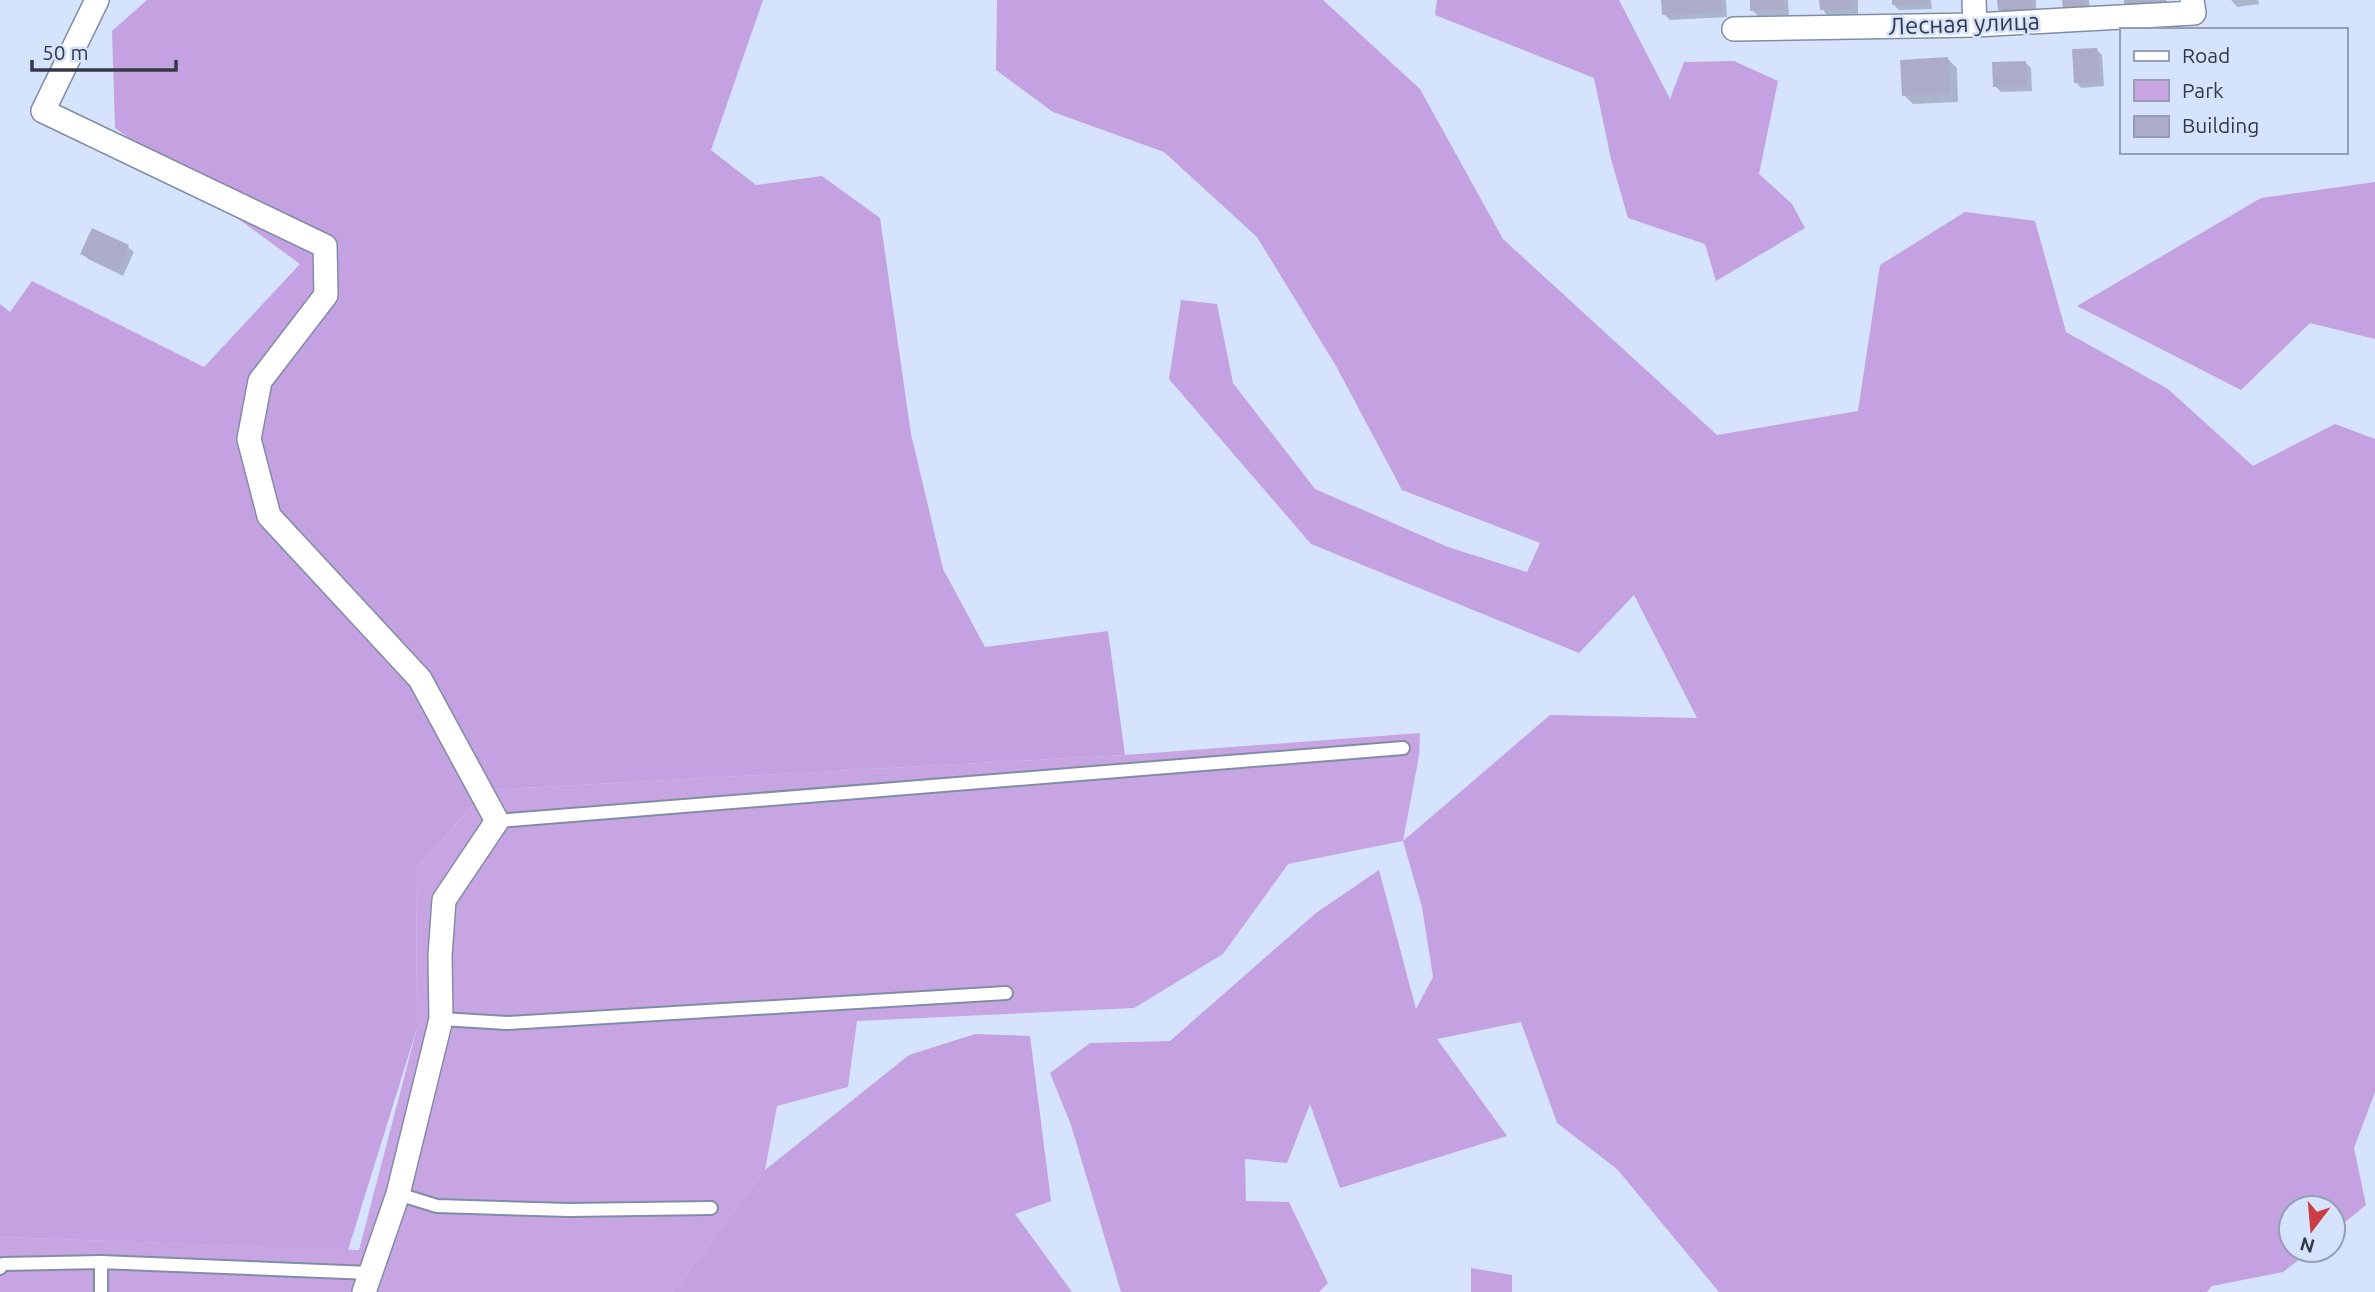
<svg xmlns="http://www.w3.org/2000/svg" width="2375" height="1292" viewBox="0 0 2375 1292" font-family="Ubuntu,sans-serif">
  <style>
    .green { fill: #c7a5e2 }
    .forest { fill: #c4a1e0 }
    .shadow { fill: #0003 }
    .building { fill: #adacc8 }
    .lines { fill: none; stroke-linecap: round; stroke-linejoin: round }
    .service-casing { stroke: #808da6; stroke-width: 16 }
    .minor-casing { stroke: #808da6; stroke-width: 26 }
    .service { stroke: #fff; stroke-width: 12 }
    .minor { stroke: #fff; stroke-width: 23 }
    .labels { text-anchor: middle; stroke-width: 5; stroke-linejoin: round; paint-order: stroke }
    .street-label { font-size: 24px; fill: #343944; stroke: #d5e3fe }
  </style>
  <rect width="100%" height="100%" fill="#d5e3fe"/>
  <path class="green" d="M1420,733l-1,23 -16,85 -115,23 -65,90 -89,54 -277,13 -9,66 -71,19 -12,64 -92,122h-673v-55l359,13 58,-222 -1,-159 70,-79 639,-35z"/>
  <path class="forest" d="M147,0h616l-52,150 45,35 66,-9 58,42 31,216 32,135 42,78 123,-16 17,124 -639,35 -70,79 1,159 -69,222 -348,-13v-933l10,8 22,-31 172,86 96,-103 -185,-136 -3,-97z
    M997,0h326l97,89 83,150 214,196 141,-24 22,-146 85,-53 70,9 31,111 102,57 85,77 82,-42 40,15v653l-21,56 12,57 -33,27v-24h-42v42h20l-28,22 -71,14 -5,6h-488l-102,-123 -60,-46 -36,-101 -84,17 70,97 -167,52 -30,-84 -23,59 -42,-4 1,42 43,1 39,81 -9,9h-198l-50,-167 -21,-52 40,-30 80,-2 146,-128 63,-43 37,139 17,-32 -11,-70 -19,-66 147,-126 147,3 -63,-123 -55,58 -268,-109 -142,-165 12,-79 36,4 16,79 82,106 133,58 79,25 13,-29 -138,-53 -66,-124 -79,-129 -93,-85 -111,-40 -57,-42z
    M1437,0h182l51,99 14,-37 50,-1 44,20 -19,93 33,30 13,24 -89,53 -11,-37 -77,-26 -17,-59 -17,-81 -159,-63z
    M2375,182v157l-65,-16 -69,67 -164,-84 184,-108z
    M975,1034l55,2 21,165 -36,13 57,78h-399l92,-122 144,-115z
    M1471,1268l41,7v17h-41z"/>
  <path class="shadow" d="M1663,0h63l1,17 -57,3 -6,-6z
    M1752,0h36l1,15 -31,1 -6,-6z
    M1821,0h37v14l-31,1 -5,-6z
    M1893,0h38l1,9 -33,1 -5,-5z
    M1999,0h37v14l-31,1 -5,-6z
    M2064,0h25l1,11 -20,1 -6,-6z
    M2231,0h27l1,4 -22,3z
    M2097,50l5,5 2,31 -23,2 -5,-6z
    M1948,59l9,9 1,34 -45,2 -9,-9z
    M2025,62l6,6 1,23 -31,1 -6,-6z
    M93,230l35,17 6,5 -11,24 -35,-17 -6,-6z"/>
  <path class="building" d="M1661,0h60l1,12 -60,3z
    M1750,0h34v9l-34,2z
    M1819,0h34v9l-33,1z
    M1892,0h35v4l-35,1z
    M1997,0h34v9l-33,1z
    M2062,0h22l1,6 -22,1z
    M2124,0h42v9l-42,2z
    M2097,48l2,33 -25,2 -2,-34z
    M1948,57l2,36 -48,3 -2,-36z
    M2026,61l1,25 -34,1 -1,-25z
    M92,228l37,17 -12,26 -37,-17z"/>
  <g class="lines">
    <g class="service-casing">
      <path id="service" d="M497,821l906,-73
        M441,1019l66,4 499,-30
        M398,1194l39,12 132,4 142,-2
        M0,1268l3,-4 98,-2 269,11
        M101,1292v-30"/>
    </g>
    <g class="minor-casing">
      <path id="minor" d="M97,0l-54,111 282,135 1,49 -66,86 -11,58 20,77 151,163 77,142 -53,79 -4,56 1,63 -43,175 -34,98
        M1974,0l1,25
        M1734,29l241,-4 219,-12 -2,-13"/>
    </g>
    <use href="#service" class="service"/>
    <use href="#minor" class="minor"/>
  </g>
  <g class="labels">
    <g class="street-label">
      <text transform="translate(1964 24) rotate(-2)" y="8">Лесная улица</text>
    </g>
  </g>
  <rect x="2120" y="28" width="228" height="126" fill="#d5e3fe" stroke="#959fb4" stroke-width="2"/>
  <rect x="2134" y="51" width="35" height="10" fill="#ffffff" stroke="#959fb4" stroke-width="2"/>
  <text x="2182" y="63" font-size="21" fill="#343944">Road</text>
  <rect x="2134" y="80" width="35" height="21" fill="#c7a5e2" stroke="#959fb4" stroke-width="2"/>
  <text x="2182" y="98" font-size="21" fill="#343944">Park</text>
  <rect x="2134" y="116" width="35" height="21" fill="#adacc8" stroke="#959fb4" stroke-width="2"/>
  <text x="2182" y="133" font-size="21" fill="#343944">Building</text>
  <g transform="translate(2312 1229) rotate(196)"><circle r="33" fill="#d5e3fe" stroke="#959fb4" stroke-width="2"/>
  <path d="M0-5L12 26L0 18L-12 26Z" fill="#cb3c45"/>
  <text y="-10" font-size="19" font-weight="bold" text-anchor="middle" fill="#343944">N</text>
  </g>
  <path d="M32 60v10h144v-10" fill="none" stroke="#343944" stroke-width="3.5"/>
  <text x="42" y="60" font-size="21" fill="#343944" stroke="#d5e3fe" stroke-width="5" paint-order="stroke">50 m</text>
</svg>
